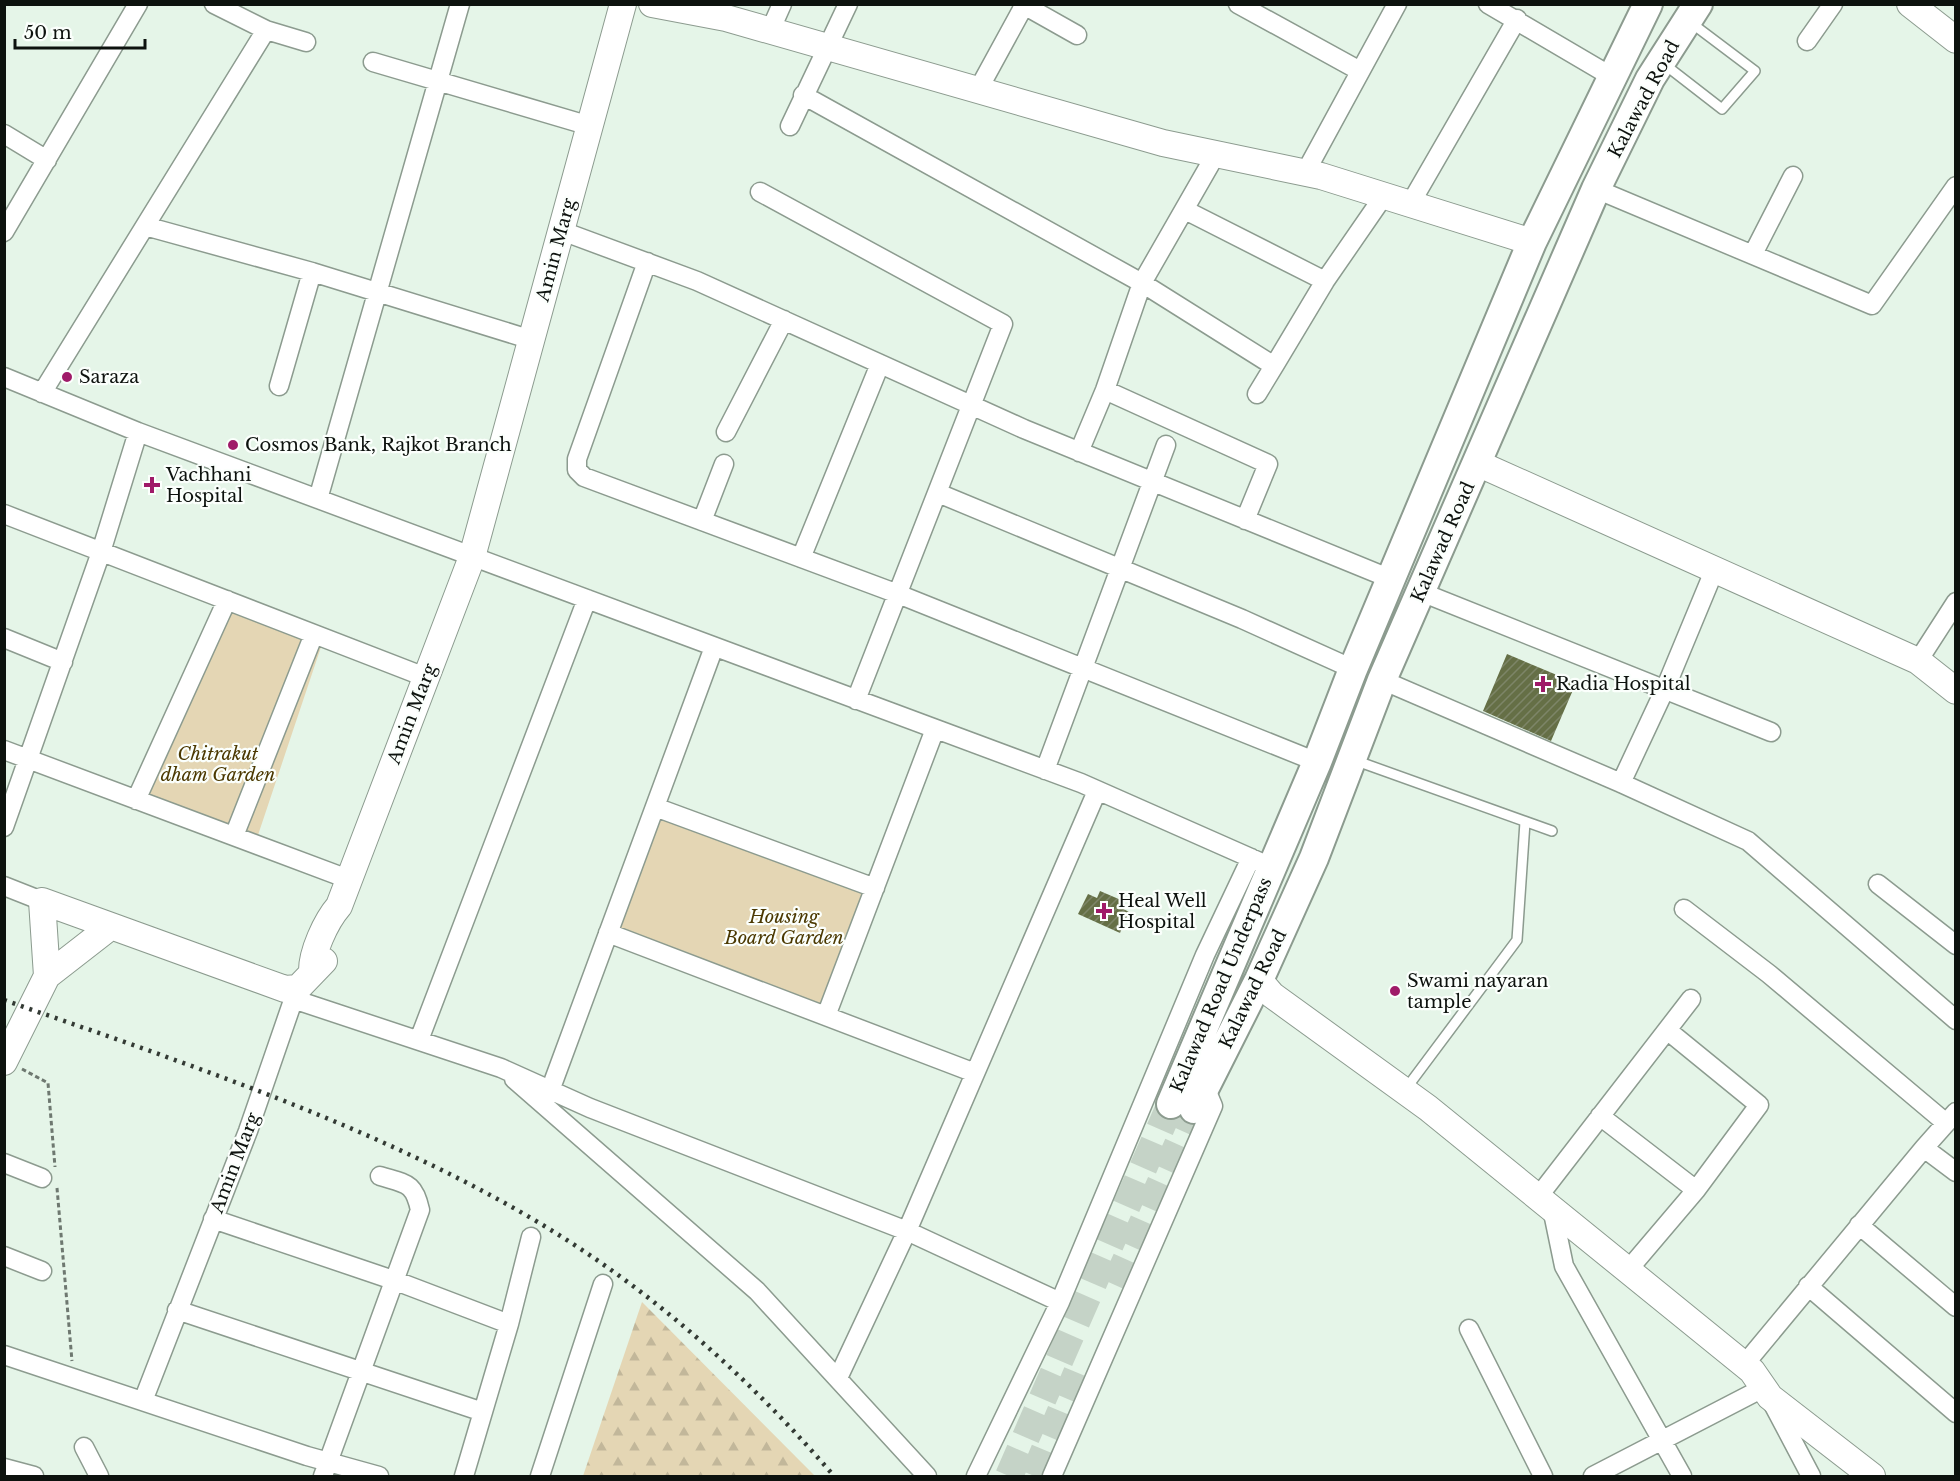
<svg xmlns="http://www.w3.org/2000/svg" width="1960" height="1481" viewBox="0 0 1960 1481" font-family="'Libre Baskerville',serif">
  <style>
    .forest { fill: url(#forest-firs) }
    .green { fill: #e4d6b4 }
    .building { fill: url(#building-hatch) }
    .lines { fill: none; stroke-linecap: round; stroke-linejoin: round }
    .primary-tunnel { stroke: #c5d3c7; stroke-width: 28; stroke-dasharray: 28 14; stroke-linecap: butt }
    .lane-casing { stroke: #8c9b8f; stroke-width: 12 }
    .street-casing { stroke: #8c9b8f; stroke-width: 21 }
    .secondary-casing { stroke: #8c9b8f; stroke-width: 28 }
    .primary-casing { stroke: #8c9b8f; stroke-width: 32 }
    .path { stroke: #6e7870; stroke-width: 3; stroke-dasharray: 4.5 3; stroke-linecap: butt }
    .lane { stroke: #fff; stroke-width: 9 }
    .street { stroke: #fff; stroke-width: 18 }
    .secondary { stroke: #fff; stroke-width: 26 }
    .primary { stroke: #fff; stroke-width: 28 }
    .rail { stroke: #333a34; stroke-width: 4.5; stroke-dasharray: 3 6; stroke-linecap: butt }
    .poi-dot { fill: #9f1a68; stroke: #fbfffc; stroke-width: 2 }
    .labels { text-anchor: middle; stroke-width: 4.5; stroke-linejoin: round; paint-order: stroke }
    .street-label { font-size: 18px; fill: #0d120e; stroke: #fbfffc }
    .poi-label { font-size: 18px; fill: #0d120e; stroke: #fbfffc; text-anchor: start }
    .park-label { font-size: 18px; font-style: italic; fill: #4b3800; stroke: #fbfffc }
  </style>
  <defs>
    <pattern id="forest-firs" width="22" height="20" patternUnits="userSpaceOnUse" patternTransform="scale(1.5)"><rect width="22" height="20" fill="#e4d6b4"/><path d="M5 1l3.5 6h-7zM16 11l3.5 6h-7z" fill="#c2b79a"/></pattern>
    <pattern id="building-hatch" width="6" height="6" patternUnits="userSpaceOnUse" patternTransform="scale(1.5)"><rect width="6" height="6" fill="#656f46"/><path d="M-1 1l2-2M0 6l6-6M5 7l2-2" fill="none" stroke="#7d8568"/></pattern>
  </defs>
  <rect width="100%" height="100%" fill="#e5f5e8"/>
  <path class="forest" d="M642,1302l173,174h-232z"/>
  <path class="green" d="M227,600l97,38 -69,206 -119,-44z
    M655,807l220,81 -49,128 -218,-83z"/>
  <path class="building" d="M1507,654l69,29 -25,58 -68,-30z
    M1100,891l21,9 -3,6 11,6 -9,21 -42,-19 10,-20 9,4z"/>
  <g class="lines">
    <path class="primary-tunnel" d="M1115,1285l79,-176
      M1009,1476l162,-372
      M1034,1476l46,-110"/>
    <g class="lane-casing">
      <path id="lane" d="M1664,64l58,45 33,-38 -65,-49
        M1354,760l198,71
        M1405,1090l112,-150 8,-118"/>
    </g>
    <g class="street-casing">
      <path id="street" d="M214,4l52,26 40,12
        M1022,4l55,31
        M1238,4l122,67
        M1488,4l126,74
        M770,31l12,-27
        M1807,41l26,-37
        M373,62l217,64
        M978,90l47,-86
        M803,95l339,188 132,83 51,-85 58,-84
        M790,126l58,-122
        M4,134l43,26
        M1305,173l92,-169
        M1596,189l276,116 84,-119
        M760,192l243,132 -147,376
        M1409,206l108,-187
        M1185,210l140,71
        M145,226l121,-196
        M562,231l135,50 327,148 367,150
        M4,232l134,-228
        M1753,254l40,-78
        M647,262l-70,197v11l7,7 314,117 419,168
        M4,377l134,55 943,351 190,84
        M279,386l33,-114
        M1105,390l163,74 -23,56
        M42,393l103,-167 167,46 220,68
        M1257,394l17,-28
        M726,432l58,-112
        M1079,452l26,-62 37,-107 74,-129
        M938,493l304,126 111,50
        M318,499l142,-495
        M4,514l421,163
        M702,521l22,-57
        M801,558l79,-194
        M1421,592l350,140
        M4,638l59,24
        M1918,661l38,-59
        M1382,680l239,103 127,58 208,179
        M4,750l344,129
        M1045,770l121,-325
        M1621,783l44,-94 49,-118
        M136,800l91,-200
        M655,807l220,81
        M4,827l97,-275 37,-120
        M234,836l80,-202
        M1878,884l78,61
        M4,886l38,15
        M1684,909l85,65 177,149
        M608,933l367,140
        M293,999l208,69 89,40 317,123 153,71
        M826,1016l109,-287
        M419,1040l168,-441
        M514,1079l243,212 170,185
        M551,1088l163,-441
        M1600,1116l96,74
        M1924,1148l32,-36
        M4,1163l38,15
        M1538,1197l153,-198
        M1552,1208l12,58 118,210
        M213,1219l183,62 113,43
        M1859,1225l97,82
        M4,1256l38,15
        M1628,1270l68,-80 63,-85 -92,-75
        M1808,1286l148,127
        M177,1310l306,102
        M1469,1329l74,147
        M4,1355l303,101 72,20
        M1744,1365l180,-217 32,24
        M838,1378l69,-147 190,-440
        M143,1401l105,-270 49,-142
        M1773,1404l38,72
        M84,1447l15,29
        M4,1468l30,8
        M323,1476l97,-266c-6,-28 -14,-26 -40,-34
        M464,1476l45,-152 22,-87
        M540,1476l63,-192
        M976,1476l84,-174 145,-347 46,-97
        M1052,1476l161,-370 -8,-19
        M1593,1476l170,-88"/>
    </g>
    <g class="secondary-casing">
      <path id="secondary" d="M652,4l74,14 437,125 158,33 211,66
        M1910,4l46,36
        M1477,463l441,198 38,30
        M312,973c-1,-20 14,-52 27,-67l133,-349 151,-553
        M47,976l-5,-75 243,88 13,-1 26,-27
        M1259,980l13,15 156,113 324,263 18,26 102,79
        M4,1062l43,-86 63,-49"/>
    </g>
    <g class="primary-casing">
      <path id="primary" d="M1171,1104l146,-342 36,-93 179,-427 116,-238
        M1194,1109l65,-129 55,-122 68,-178 214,-491 54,-110 48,-75"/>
    </g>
    <path class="path" d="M22,1069l26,14 7,84
      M57,1188l15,173"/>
    <use href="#lane" class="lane"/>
    <use href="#street" class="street"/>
    <use href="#secondary" class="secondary"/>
    <use href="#primary" class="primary"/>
    <path class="rail" d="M4,1000c177,62 365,123 527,218 116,68 216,157 303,258"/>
  </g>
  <g class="poi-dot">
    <circle cx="67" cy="377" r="6"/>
    <circle cx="233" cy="445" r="6"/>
    <path d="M149 476h6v6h6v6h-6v6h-6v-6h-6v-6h6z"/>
    <path d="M1540 675h6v6h6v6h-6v6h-6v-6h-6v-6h6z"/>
    <path d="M1101 902h6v6h6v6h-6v6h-6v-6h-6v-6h6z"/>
    <circle cx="1395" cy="991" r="6"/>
  </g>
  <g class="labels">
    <g class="street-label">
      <text transform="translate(1644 99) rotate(-62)" y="6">Kalawad Road</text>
      <text transform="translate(556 250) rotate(-75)" y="6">Amin Marg</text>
      <text transform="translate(1443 542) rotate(-66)" y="6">Kalawad Road</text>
      <text transform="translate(412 714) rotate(-69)" y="6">Amin Marg</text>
      <text transform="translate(1221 985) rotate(-67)" y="6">Kalawad Road Underpass</text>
      <text transform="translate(1253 989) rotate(-64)" y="6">Kalawad Road</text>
      <text transform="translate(235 1163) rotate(-69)" y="6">Amin Marg</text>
    </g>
    <g class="poi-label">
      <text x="79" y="383">Saraza</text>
      <text x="245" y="451">Cosmos Bank, Rajkot Branch</text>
      <text x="166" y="481">Vachhani<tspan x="166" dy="21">Hospital</tspan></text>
      <text x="1556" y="690">Radia Hospital</text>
      <text x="1118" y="907">Heal Well<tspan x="1118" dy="21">Hospital</tspan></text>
      <text x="1407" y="987">Swami nayaran<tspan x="1407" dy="21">tample</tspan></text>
    </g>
    <g class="park-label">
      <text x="218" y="760">Chitrakut<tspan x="218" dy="21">dham Garden</tspan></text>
      <text x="784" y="923">Housing<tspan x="784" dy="21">Board Garden</tspan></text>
    </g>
  </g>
  <rect width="1960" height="1481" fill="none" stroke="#0d120e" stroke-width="12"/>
  <path d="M15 39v9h130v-9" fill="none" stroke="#0d120e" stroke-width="3"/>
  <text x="24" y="39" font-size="18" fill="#0d120e" stroke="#fbfffc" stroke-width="4.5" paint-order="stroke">50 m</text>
</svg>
